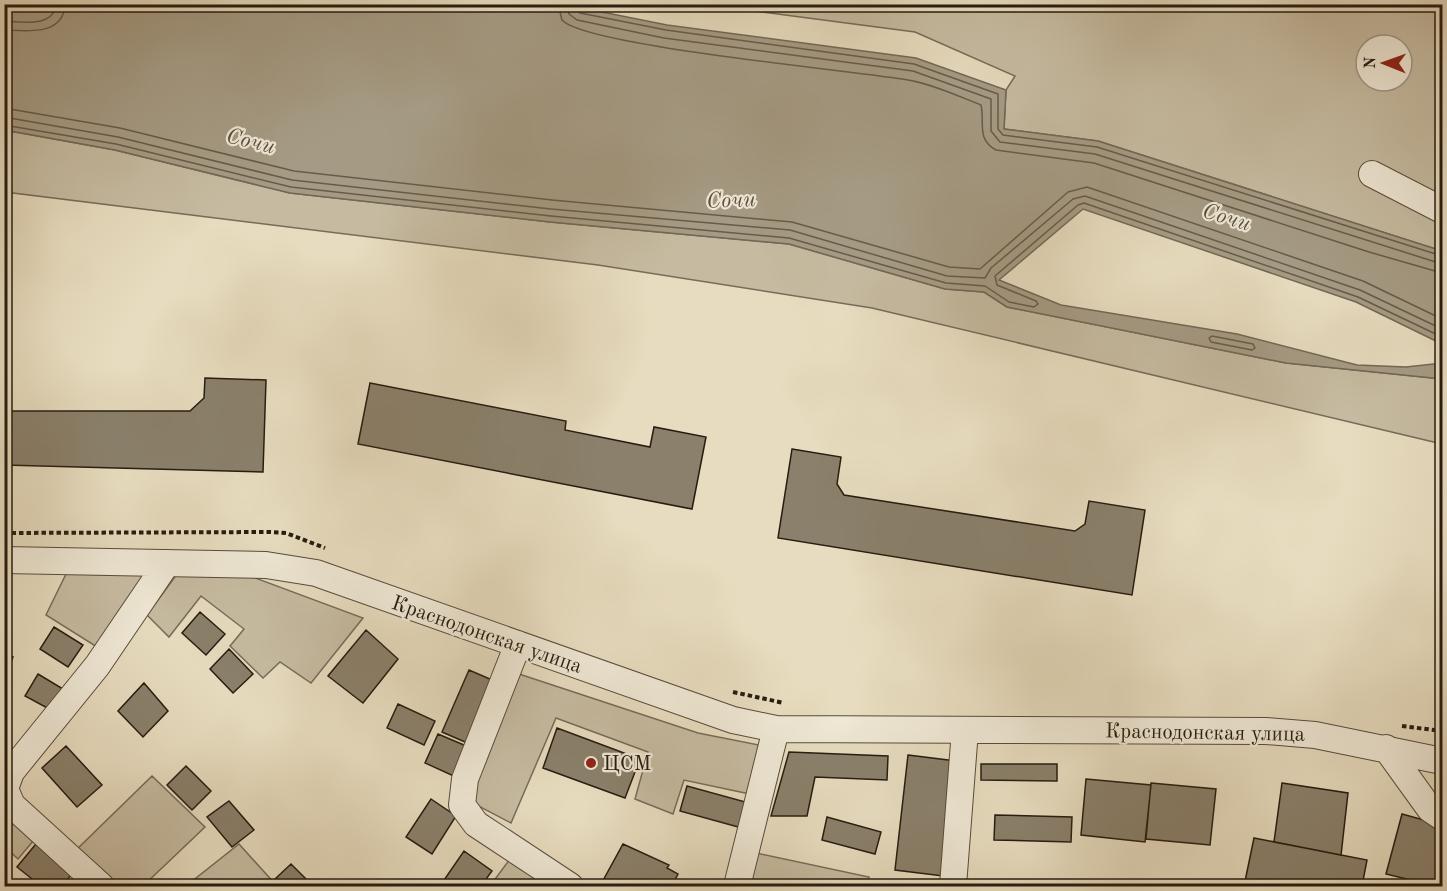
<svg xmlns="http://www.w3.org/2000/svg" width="1447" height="891" viewBox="0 0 1447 891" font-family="'Old Standard TT',serif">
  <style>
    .green { fill: #c6bba1; stroke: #766c59; stroke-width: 1.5; fill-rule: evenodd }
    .water { fill: #a59b84; stroke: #726856; stroke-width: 1.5 }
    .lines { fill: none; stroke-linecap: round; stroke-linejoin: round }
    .shore { stroke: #665c4a; stroke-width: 1.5 }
    .building { fill: #8a806b; stroke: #261c11; stroke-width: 1.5 }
    .minor-casing { stroke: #564c3c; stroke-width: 28 }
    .path { stroke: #261c11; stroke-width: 4; stroke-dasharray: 4.5 3; stroke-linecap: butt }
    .minor { stroke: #efe8d5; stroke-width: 26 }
    .poi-dot { fill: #8f2418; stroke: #efe8d5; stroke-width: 2 }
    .labels { text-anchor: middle; stroke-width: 4.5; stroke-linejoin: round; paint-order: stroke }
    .street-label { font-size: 21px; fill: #261c11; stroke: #efe8d5 }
    .poi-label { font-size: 21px; fill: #261c11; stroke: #efe8d5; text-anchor: start }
    .water-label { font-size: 22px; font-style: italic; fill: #594f3f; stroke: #efe8d5 }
  </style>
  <rect width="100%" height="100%" fill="#e7dcbf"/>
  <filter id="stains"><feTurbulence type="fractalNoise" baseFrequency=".00333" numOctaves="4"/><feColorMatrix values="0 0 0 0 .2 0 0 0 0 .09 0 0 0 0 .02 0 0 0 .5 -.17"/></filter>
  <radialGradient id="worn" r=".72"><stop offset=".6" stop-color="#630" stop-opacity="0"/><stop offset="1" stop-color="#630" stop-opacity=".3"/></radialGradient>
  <path class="green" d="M708,5h734v246l-344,-110 -94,-12 2,-39 9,-14 -100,-44zM1366,45h36v36h-36z
    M4,130l111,20 175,43 260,29 239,22 156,45 39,3 23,15 279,56 156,16v65l-570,-136 -274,-43 -593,-73z
    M66,574l80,1 -49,72 -51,-32z
    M177,574l73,2 113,42 -52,65 -31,-21 -17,16 -33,-32 14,-17 -43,-33 -32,41 -22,-22z
    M516,673l182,60 61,12 -9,49 -66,-14 -11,34 -38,-15 13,-47 -92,-34 -45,105 -44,-23z
    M152,776l53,51 -62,59h-39l-32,-32z
    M5,804l34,30 -21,25 -13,-12z
    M239,844l38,42h-91z
    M751,852l118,25 -2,9h-122z
    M513,855l36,26 -4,5h-55z"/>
  <path class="water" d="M272,5h295l100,20 249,33 90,32 -2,39 94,12 344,110v93l-86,-42 -273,-93 -84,71 62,25 176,29 120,31 49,2 36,-4v16l-156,-16 -279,-56 -23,-15 -39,-3 -156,-45 -239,-22 -260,-29 -175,-43 -110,-20v-122z"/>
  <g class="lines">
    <path class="shore" d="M558,4l4,16c23,26 294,51 346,60 24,4 50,16 73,25 4,18 -5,34 15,45l98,13 275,89 73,21
      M567,4l2,10 8,6 87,18 249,33 78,28v32l9,11 95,12 347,110
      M574,4l6,9 86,17 248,34 84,30v35l5,6 94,12 345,109
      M4,21c17,1 50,7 52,-17
      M4,30c23,1 60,6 61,-26
      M4,108l116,20 174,43 258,29 240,22 157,45 31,2 88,-77 19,-5 276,94 79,38
      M4,117l114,20 174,43 259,29 239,21 157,46 38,2 6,-10 82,-69 12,-3 275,94 82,39
      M4,125l112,19 175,43 260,29 238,22 157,45 39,3 24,16 25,5 4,-3 -2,-3 -39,-16 -2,-9 83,-71 6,-2 274,94 84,40
      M1212,336l41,8 2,4 -3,2 -41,-8 -2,-4z"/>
  </g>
  <path class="building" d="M205,378l61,2 -3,92 -259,-7v-54h186l14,-13z
    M370,383l196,38 -1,9 85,17 4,-20 52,10 -14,72 -334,-65z
    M792,449l49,8 -4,27 7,11 231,36 10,-7 4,-23 56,9 -13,85 -354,-57z
    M200,612l25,22 -19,21 -24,-22z
    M54,627l29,18 -15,22 -28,-18z
    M366,630l32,29 -35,44 -35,-27z
    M229,649l24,25 -20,19 -23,-24z
    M4,653l9,4 -8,20 -1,-1z
    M469,670l30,13 -27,62 -30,-13z
    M38,674l25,15 -12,21 -26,-14z
    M144,683l24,28 -25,26 -25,-26z
    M398,704l37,17 -11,24 -37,-17z
    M557,728l83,31 -15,39 -82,-30z
    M438,734l33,14 -13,30 -33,-15z
    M66,746l36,39 -25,22 -35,-39z
    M789,752l99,4 -1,24 -72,-3 -8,39h-36z
    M908,755l48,6 -13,115 -48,-6z
    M981,764h76v17l-76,-1z
    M186,766l25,25 -19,19 -25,-25z
    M1086,779l65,6 -6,57 -64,-7z
    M1151,783l65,6 -6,56 -64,-6z
    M1282,783l66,10 -7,62 -67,-13z
    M687,786l62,17 -7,25 -62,-17z
    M431,799l25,17 -24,38 -26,-17z
    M229,801l25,29 -22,17 -25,-30z
    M1402,814l40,11v61h-28l1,-5 -29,-7z
    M995,815l77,2 -1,25 -77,-2z
    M827,817l54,15 -6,22 -53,-14z
    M1254,838l113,22 -5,26h-118z
    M40,839l36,30 -14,17h-21l-24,-19z
    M623,844l46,21 -2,3 11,6 -6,12h-72z
    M464,851l28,20 -11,15h-34l-5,-3z
    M291,864l22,22h-32l-7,-6z
    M4,873l15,13h-15z"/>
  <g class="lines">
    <g class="minor-casing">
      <path id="minor" d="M1372,174l70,36
        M4,560l262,5 50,8 417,147 43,9 490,2 49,4 127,26
        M518,644l-53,135 -3,26 14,19 94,62
        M1386,748l44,61 12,8
        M101,886l-89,-81 -7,-16 6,-17 86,-106 70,-103
        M737,886l39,-157
        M953,886l12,-156"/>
    </g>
    <path class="path" d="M4,533l266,-1 16,1 39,15
      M733,692l51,11
      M1402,726l40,5"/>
    <use href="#minor" class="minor"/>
  </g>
  <circle class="poi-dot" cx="591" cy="763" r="6"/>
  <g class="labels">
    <g class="street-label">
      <text transform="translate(487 634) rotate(19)" y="7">Краснодонская улица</text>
      <text transform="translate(1205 732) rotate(1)" y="7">Краснодонская улица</text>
    </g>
    <g class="poi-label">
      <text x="603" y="770">ЦСМ</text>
    </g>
    <g class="water-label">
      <text transform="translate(251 140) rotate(14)" y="8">Сочи</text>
      <text transform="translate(731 199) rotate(-2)" y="8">Сочи</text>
      <text transform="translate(1227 216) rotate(17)" y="8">Сочи</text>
    </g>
  </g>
  <rect width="1447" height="891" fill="none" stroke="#e7dcbf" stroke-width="24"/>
  <rect x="6" y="6" width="1435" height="879" fill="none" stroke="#261c11" stroke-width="3"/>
  <rect x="12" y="12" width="1423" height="867" fill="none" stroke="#261c11" stroke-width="1.5"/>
  <g transform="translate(1384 63) rotate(271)"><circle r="28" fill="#efe8d5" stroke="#9f9687" stroke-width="1.5"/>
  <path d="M0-4.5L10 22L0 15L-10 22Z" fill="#8f2418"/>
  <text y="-9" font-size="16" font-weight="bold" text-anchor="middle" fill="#261c11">N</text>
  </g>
  <rect width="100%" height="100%" filter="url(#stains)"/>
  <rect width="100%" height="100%" fill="url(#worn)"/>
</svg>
